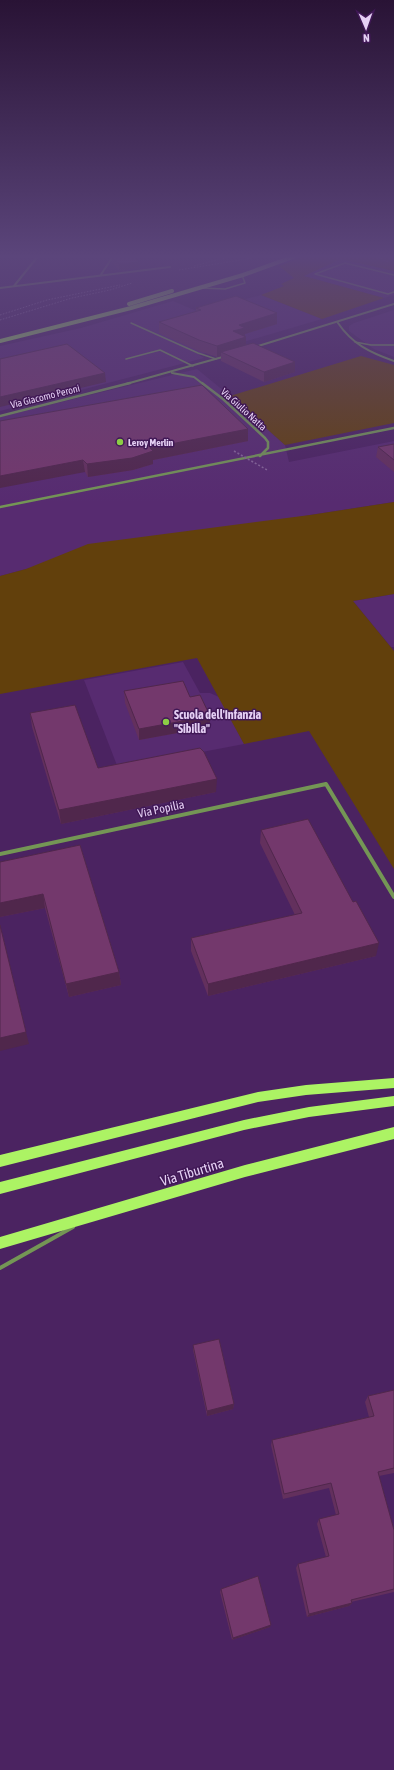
<svg xmlns="http://www.w3.org/2000/svg" width="394" height="1770" viewBox="0 0 394 1770" font-family="'Asap Condensed',sans-serif">
  <style>
    .built { fill: #572b70 }
    .green { fill: #62400c }
    .lines { fill: none; stroke-linecap: round; stroke-linejoin: round }
    .path { stroke: #87669a; stroke-width: 1; stroke-dasharray: 1.5 1.5; stroke-linecap: butt }
    .service-far1 { stroke: #749655; stroke-width: 1.5 }
    .service { stroke: #749655; stroke-width: 4 }
    .minor-far2 { stroke: #749655; stroke-width: 2 }
    .minor-far1 { stroke: #749655; stroke-width: 2.5 }
    .minor { stroke: #749655; stroke-width: 4 }
    .secondary { stroke: #94ca5e; stroke-width: 4 }
    .primary { fill: #acf364; fill-rule: evenodd }
    .path-bridge { stroke: #87669a; stroke-width: 1.5; stroke-dasharray: 2 2; stroke-linecap: butt }
    .wall { fill: #63305d }
    .shaded-wall { fill: #50274c }
    .building { fill: #73386c; stroke: #50274c }
    .poi-dot { fill: #8cce45; stroke: #401856; stroke-width: 1.5 }
    .labels { text-anchor: middle; stroke-width: 3; stroke-linejoin: round; paint-order: stroke }
    .far-street-label { font-size: 10px; fill: #e5d0f4; stroke: #401856 }
    .far-poi-label { font-size: 10px; font-weight: bold; fill: #e5d0f4; stroke: #401856; text-anchor: start }
    .poi-label { font-size: 12px; font-weight: bold; fill: #e5d0f4; stroke: #401856; text-anchor: start }
    .street-label { font-size: 12px; fill: #e5d0f4; stroke: #401856 }
    .near-street-label { font-size: 14px; fill: #e5d0f4; stroke: #401856 }
  </style>
  <rect width="100%" height="100%" fill="#4b2361"/>
  <path class="built" d="M341,259l53,12v24l-10,3 -81,-22z
    M261,295l61,24 -123,36 5,3 -204,53v-65l81,-18 92,-27 26,11z
    M394,310v47l-20,-8 -25,-18v-5l5,-3z
    M197,369l33,27 55,49 4,17 105,-21v61l-84,13 -284,54 -26,7v-159z
    M394,594v53h-3l-38,-46z
    M183,662l17,31h10l9,4 25,47 -126,24 -34,-88z"/>
  <path class="green" d="M307,255h87v16l-53,-12 -37,17 80,22 -62,21 -61,-24 23,-9 -3,-2 13,-6 -15,-12z
    M361,356l33,9v58l-109,22 -55,-49z
    M394,502v92l-41,7 41,50v218l-85,-138 -65,13 -47,-86 -197,36v-118l26,-7 62,-25 222,-29z"/>
  <g class="lines">
    <path class="path" d="M373,255l15,7
      M194,266l42,-11
      M179,270l74,-12
      M0,315l47,-15 73,-15
      M0,320l72,-22 38,-8 22,-7"/>
    <path class="service-far1" d="M394,275l-49,-12 -30,11 73,20 6,-2
      M201,288l24,1 20,-6 -3,-8
      M131,323l67,30 18,6
      M355,342l16,3h23
      M126,359l34,-9 33,16"/>
    <path class="service" d="M0,1268l73,-41"/>
    <path class="minor-far2" d="M100,276l14,-21
      M14,286l25,-31
      M0,288l170,-21
      M338,323c14,21 33,30 56,38
      M255,347l139,-43
      M172,373l22,4 9,7
      M126,384l100,-28"/>
    <path class="minor-far1" d="M202,383l21,16 42,39 3,4v6l-8,8
      M0,416l130,-33
      M0,507l394,-79"/>
    <path class="minor" d="M0,854l326,-70 68,113"/>
    <path class="secondary" d="M129,304l43,-13
      M0,341l131,-33 112,-33 55,-20"/>
    <path class="primary" d="M394,1078v10l-88,7 -48,7 -258,65v-12l258,-63 48,-7z
      M394,1096v10l-85,11 -65,13 -244,64v-12l244,-62 65,-13z
      M394,1127v12l-149,38 -245,72v-12l245,-72z"/>
    <path class="path-bridge" d="M234,451l33,19"/>
  </g>
  <path class="wall" d="M104,255h7l-3,4z
    M113,255h69l-3,4 -43,-1 3,4v6l-20,2 -7,-7v-6z
    M196,308l81,5v11l-32,10 1,11 49,17v10l-31,10 -43,-21v-5l-4,1 -18,-6 -40,-18v-11l37,-10z
    M0,421l248,20 -95,19v4l-20,6 -45,7 -3,-5z
    M394,444v28l-18,-15 2,-10z
    M124,691l66,6 20,19v11l-71,13 -14,-37z
    M30,713l68,55 118,24 -155,32 -29,-97z
    M261,830l115,126 -168,40 -17,-45v-13l104,-23 -35,-72z
    M80,845l39,127 2,13 -52,12 -24,-89 -45,9v-55z
    M193,1345l41,59 -1,5 -26,7 -14,-66z
    M394,1390v83l-15,3 15,54v62l-43,10 1,1 -3,3 -42,11 -11,-49 2,-4 28,-7 -9,-33 2,-5 17,-4 -7,-27 -46,11 -12,-54 1,-5 97,-23 -4,-15 3,-6z
    M221,1589l49,38 -38,13 -12,-48z"/>
  <path class="shaded-wall" d="M108,255h3l-3,4z
    M139,262v6l-20,2v-6z
    M277,313v11l-32,10v4l1,-1v11l-25,4v4l-4,1v-11l16,-15 6,-6z
    M295,362v10l-31,10v-10z
    M105,373l1,9 -106,25v-10z
    M248,429v12l-95,19v4l-20,6 -45,7 -1,-13 63,-16z
    M83,460l2,12 -85,16v-12z
    M210,716v11l-71,13v-11z
    M217,779l-1,13 -155,32 -2,-14z
    M43,894l2,14 -45,9v-14z
    M379,943l-3,13 -168,40v-12z
    M119,972l2,13 -52,12 -3,-13z
    M26,1032l3,12 -29,7v-13z
    M234,1404l-1,5 -26,7v-5z
    M352,1603l-3,3 -42,11 2,-3z
    M271,1625l-1,2 -38,13 1,-2z"/>
  <path class="building" d="M113,255h19l7,7 -20,2 -7,-7z
    M236,296l41,17 -38,12 6,3 -12,3 13,6 -29,9 -18,-6 -40,-18 42,-12 -5,-2z
    M253,343l42,19 -31,10 -43,-20z
    M67,344l38,29 -105,24v-38z
    M202,385l46,44 -98,19 3,3 -21,7 -45,6 -4,-4 -83,16v-55z
    M394,444v16l-16,-13z
    M183,681l7,16 10,-2 10,21 -71,13 -15,-38z
    M75,705l23,63 102,-20 4,4 13,27 -158,31 -29,-97z
    M308,819l45,83 3,-1 23,42 -171,41 -17,-46 111,-25 -41,-83z
    M80,845l39,127 -53,12 -23,-90 -43,9v-41z
    M0,925l26,107 -26,6z
    M219,1339l15,65 -27,7 -14,-66z
    M394,1390v78l-16,4 16,58v59l-43,11 1,3 -43,11 -11,-50 31,-8 -10,-37 20,-5 -8,-31 -47,11 -12,-54 102,-24 -6,-20z
    M258,1576l13,49 -38,13 -12,-49z"/>
  <linearGradient id="sky" x2="0" y2="1"><stop stop-color="#291335"/><stop offset="0.51" stop-color="#5b457b"/><stop offset="1" stop-color="#5b457b" stop-opacity="0"/></linearGradient>
  <rect width="394" height="503" fill="url(#sky)"/>
  <g class="poi-dot">
    <circle cx="120" cy="442" r="4"/>
    <circle cx="166" cy="722" r="4"/>
  </g>
  <g class="labels">
    <g class="far-street-label">
      <text transform="translate(45 396) rotate(-14)" y="4">Via Giacomo Peroni</text>
      <text transform="translate(244 409) rotate(42)" y="4">Via Giulio Natta</text>
    </g>
    <g class="far-poi-label">
      <text x="128" y="446">Leroy Merlin</text>
    </g>
    <g class="poi-label">
      <text x="174" y="719">Scuola dell'Infanzia<tspan x="174" dy="14">"Sibilla"</tspan></text>
    </g>
    <g class="street-label">
      <text transform="translate(161 809) rotate(-12)" y="4">Via Popilia</text>
    </g>
    <g class="near-street-label">
      <text transform="translate(192 1172) rotate(-17)" y="5">Via Tiburtina</text>
    </g>
  </g>
  <g transform="translate(366 28) rotate(178)" stroke="#401856" stroke-width="3" paint-order="stroke">
  <path d="M0-3L7 15L0 10L-7 15Z" fill="#e5d0f4"/>
  <text y="-6" font-size="11" font-weight="bold" text-anchor="middle" fill="#e5d0f4">N</text>
  </g>
</svg>
